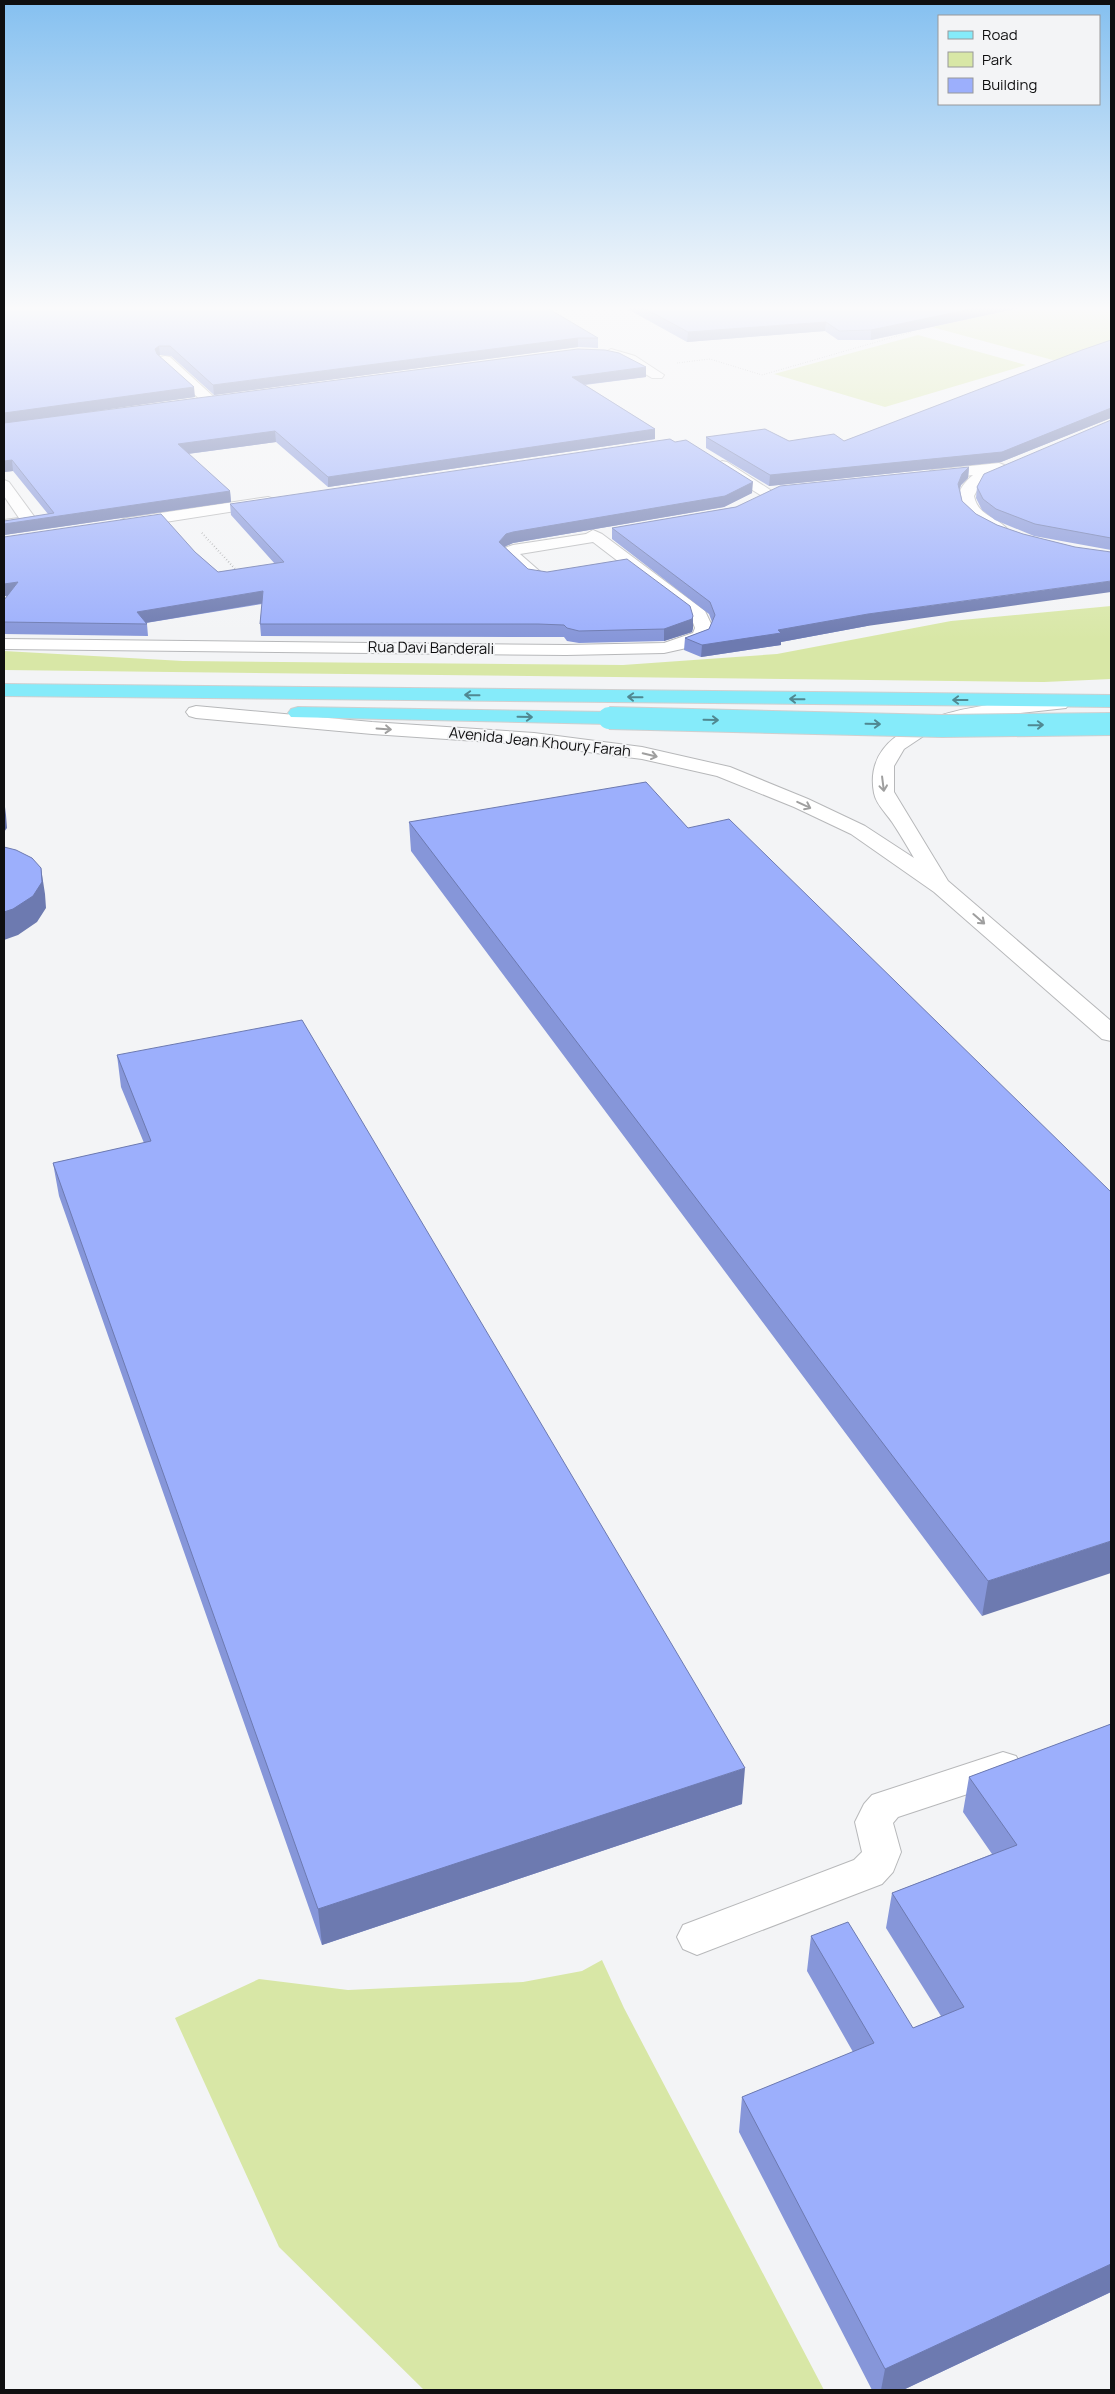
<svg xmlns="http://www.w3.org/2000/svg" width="1115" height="2394" viewBox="0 0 1115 2394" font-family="Manrope,sans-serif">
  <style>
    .green { fill: #d8e7a6 }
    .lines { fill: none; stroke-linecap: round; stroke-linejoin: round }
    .minor-casing { stroke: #b7b8ba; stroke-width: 2 }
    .major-casing { stroke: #cfcfcf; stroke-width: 2 }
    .path-far1 { stroke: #8a8b8c; stroke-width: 1; stroke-dasharray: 0.5 2; stroke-linecap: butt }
    .path { stroke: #8a8b8c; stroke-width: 2; stroke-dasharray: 0.5 2.5; stroke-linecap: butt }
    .minor { fill: #fff; fill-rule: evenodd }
    .major { fill: #85ebfa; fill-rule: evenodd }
    .major-bridge-far1-casing { stroke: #cfcfcf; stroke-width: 19; stroke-linecap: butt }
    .major-bridge-casing { stroke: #cfcfcf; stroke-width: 24; stroke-linecap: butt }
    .major-bridge-far1 { stroke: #85ebfa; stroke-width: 18 }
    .major-bridge { stroke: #85ebfa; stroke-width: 22 }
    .wall { fill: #8696d9 }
    .shaded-wall { fill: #6d7ab0 }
    .building { fill: #9caffc; stroke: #6d7ab0 }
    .oneway { stroke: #508891 }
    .oneway2 { stroke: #9f9f9f }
    .labels { text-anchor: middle; stroke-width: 4; stroke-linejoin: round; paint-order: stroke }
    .far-street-label { font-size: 15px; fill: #0f0f10; stroke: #f3f4f6 }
  </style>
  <rect width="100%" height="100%" fill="#f3f4f6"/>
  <path class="green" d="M1028,306h83v39l-51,17 -128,-35z
    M918,335l108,30 -141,42 -111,-33z
    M1111,606v73l-67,3 -1040,-12v-19l179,10 440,4 154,-11 174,-33z
    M602,1960l22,48 200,382h-400l-145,-143 -104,-229 84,-39 89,11 175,-8 59,-11z"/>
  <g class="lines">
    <g class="minor-casing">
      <path id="minor" d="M611,349l24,7 29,19 -2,3h-10l-27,-16 -19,-6 -2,-3z
        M165,356l5,1 45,41 2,3 -2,3h-10l-45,-41 -2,-3 2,-3z
        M722,461l5,1 48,31 -3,3h-10l-45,-28 -2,-3z
        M999,463l5,2 3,3 -3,3 -23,12 -7,13c4,21 24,20 35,35l-2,3c-17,5 -51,-20 -48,-39 1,-8 8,-15 14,-20l-41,5 -8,-5 8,-5z
        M4,480l5,2 27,37 -7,7 -25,4v-10l15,-2 -15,-22z
        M268,497l6,2 2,3 -2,3 -147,23 -6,-2 -2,-3 2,-3 6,-2z
        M593,530l9,4 103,77 8,17 -6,12 -16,7 -27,6 -98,2 -562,-6v-10l562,6 98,-2 29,-10 2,-5 -4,-11 -98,-75 -73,12 24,21 -2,4h-12l-29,-26 6,-6 6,-2 73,-11z
        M1059,698l7,2 3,4 -3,4 -89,10 -25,6 -27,11 -21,14 -10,17v26l54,89 163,140v20l-9,-2 -168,-147 -83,-58 -57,-27 -77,-31 -75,-17 -108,-14 -162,-11 -176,-16 -7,-2 -3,-4 3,-4 7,-2 176,16 162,11 108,14 88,20 78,32 57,27 49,32c-7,-12 -14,-24 -22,-36 -6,-9 -16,-18 -18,-29 -16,-84 131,-91 185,-95z
        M1003,1752l13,4 6,11 -6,11 -118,39 -5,6 8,29 -8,20 -11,12 -185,71 -14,-6 -6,-12 6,-12 171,-65 8,-8 -7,-30 9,-18 8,-9z"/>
    </g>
    <g class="major-casing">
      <path id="major" d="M4,684l1107,11v12l-1107,-11z
        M298,707l311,5 7,2 3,4 -3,4 -7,2 -318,-7 -3,-4 3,-4z"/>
    </g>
    <path class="path-far1" d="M677,363l33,-4 52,16 149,-43 -5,-1"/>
    <path class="path" d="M202,533l35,38"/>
    <use href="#minor" class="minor"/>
    <use href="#major" class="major"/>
    <g class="major-bridge-far1-casing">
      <path id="major-bridge-far1" d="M609,718l46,1"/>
    </g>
    <g class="major-bridge-casing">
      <path id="major-bridge" d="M609,718l333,8 169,-2"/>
    </g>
    <use href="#major-bridge-far1" class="major-bridge-far1"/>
    <use href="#major-bridge" class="major-bridge"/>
  </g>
  <path class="wall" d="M622,306h406l-157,34h-33l-13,-9 -138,11z
    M4,308l594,30v10l-20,-1 -364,48 -43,-39 -11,-1 -1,1 36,41 -161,22 612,-52v10l-61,8 70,44v10l-327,48 -52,-45 -88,12 42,37 1,11 -227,33v-14l44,-7 -35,-43 -9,1z
    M1111,340v78l-110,44 -232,24 -63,-38v-11l83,4h55z
    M1111,420v130l-77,-14 -39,-16 -13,-10 -6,-12 1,-11z
    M969,467l-1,11 -7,7 -1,4 2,12 14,13 21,11 26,9 52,13 -208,79 -86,16v3l-80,12 -17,-7 1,-12 24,-9 3,-7 -3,-8 -97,-75v-11z
    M752,493l-28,14 -211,36 -7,3 -1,1 23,22 165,47v12l-1,4 -28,9 -85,2 -12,-2 -3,-4h-26l-277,-1 -1,-12 2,-20 -116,19 1,1 1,12 -144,-2v-33l4,-5h-4v-59l191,15 23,20 57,-8 -44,-49 -1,-11z
    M409,822l702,370 -129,424 -571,-765z
    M117,1055l625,749 -420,141 -263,-749 -6,-33 91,-20 -23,-56z
    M1111,1724v568l-208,98h-31l-133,-258 3,-35 111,-45 -46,-81 4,-35 102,92 28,-12 -55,-88 6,-35 100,-39 -29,-42 6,-35z"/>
  <path class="shaded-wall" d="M985,306h43l-157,34v-10z
    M826,322l-1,9 -138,11 1,-10z
    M578,338v9l-364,48 -1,-10z
    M159,346l1,9 -4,4 -1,-10z
    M646,367v10l-74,9v-9z
    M194,387l1,10 -191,27v-11z
    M1111,408v10l-110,44 -232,24 1,-11z
    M655,429v10l-327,48v-10z
    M275,431l1,11 -97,13 -1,-11z
    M12,460l1,11 -9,1v-11z
    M969,467l-1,11 -7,7 -4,10 1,-11 4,-10z
    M753,482l-1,11 -28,14 -211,36 -7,3 -7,7v-11l7,-8 7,-2z
    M230,491l1,11 -227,33v-11z
    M1111,581v11l-244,34 -86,16v3l-80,12 1,-12 76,-15 90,-16z
    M18,582l2,12 -16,2v-12z
    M263,591l1,12 -125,21 -2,-12z
    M693,616v12l-1,4 -28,9v-12z
    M4,799l2,16 1,13 -3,4z
    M41,868l4,26 1,14 -9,14 -19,13 -14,5v-28z
    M1111,1541v32l-129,43 6,-35z
    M745,1768l-3,36 -420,141 -4,-36z
    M1111,2264v28l-208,98h-22l4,-21z"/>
  <path class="building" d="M14,306h530l54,32h-20l-365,47 -43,-39h-11l-4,3 2,5 37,33 -190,26v-105z
    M640,306h345l-114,24 -32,1 -13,-9 -138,10z
    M1111,340v68l-109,44 -232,23 -64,-38 59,-8 24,12 45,-7 10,7 238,-91z
    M578,349l27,1 14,3 27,14 -74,10 83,52 -327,48 -53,-46 -97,13 52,47 -226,33v-3l50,-8 -42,-53 -8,1v-38z
    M1111,420v118l-76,-14 -39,-15 -13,-10 -6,-12 7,-13z
    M670,439l5,3 11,-2 67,42 -28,14 -212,36 -7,2 -7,8 29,27 19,3 80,-13 63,47 3,10 -1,3 -28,10 -85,2 -12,-3 -3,-3 -26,-1h-278l3,-33 -126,21 10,12 -143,-2v-22l14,-18 -14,2v-47l157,-23 34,38 23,20 66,-10 -54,-58z
    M969,467l-7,7 -4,10 4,17 14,13 21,11 26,9 52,13 36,5v29l-243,33 -90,16 3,3 -79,12 -17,-7 24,-9 6,-14 -5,-13 -98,-74 124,-21 44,-21z
    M646,782l42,46 41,-9 382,373v349l-123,40 -579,-759z
    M4,847l12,3 16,8 9,10 1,14 -9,14 -20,13 -9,3z
    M302,1020l443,748 -427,141 -265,-746 98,-22 -34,-86z
    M1111,1724v540l-226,105 -143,-272 132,-54 -63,-107 37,-14 65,106 51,-21 -72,-114 125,-48 -48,-68z"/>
  <defs><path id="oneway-shaft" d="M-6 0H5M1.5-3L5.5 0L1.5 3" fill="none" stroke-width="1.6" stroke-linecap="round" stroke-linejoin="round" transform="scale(1.25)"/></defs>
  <g class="oneway">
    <use href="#oneway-shaft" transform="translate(472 695) rotate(-179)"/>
    <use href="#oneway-shaft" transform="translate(635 697) rotate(-179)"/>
    <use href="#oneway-shaft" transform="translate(797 699) rotate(-179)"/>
    <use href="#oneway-shaft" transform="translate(960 700) rotate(-180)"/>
    <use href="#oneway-shaft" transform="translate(525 717) rotate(1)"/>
    <use href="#oneway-shaft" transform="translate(711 720) rotate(1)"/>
    <use href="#oneway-shaft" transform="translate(873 724) rotate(1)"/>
    <use href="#oneway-shaft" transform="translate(1036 725) rotate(-1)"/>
  </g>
  <g class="oneway2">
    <use href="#oneway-shaft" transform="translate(384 729) rotate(4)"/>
    <use href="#oneway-shaft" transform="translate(650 755) rotate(13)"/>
    <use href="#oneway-shaft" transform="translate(883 784) rotate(83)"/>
    <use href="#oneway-shaft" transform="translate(804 805) rotate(25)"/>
    <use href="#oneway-shaft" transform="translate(979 919) rotate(41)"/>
  </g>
  <linearGradient id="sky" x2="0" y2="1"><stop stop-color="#85c0f0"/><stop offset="0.48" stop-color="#fafafb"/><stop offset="1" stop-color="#fafafb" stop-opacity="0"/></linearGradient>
  <rect width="1115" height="642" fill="url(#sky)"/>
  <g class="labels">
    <g class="far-street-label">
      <text transform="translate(431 648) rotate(1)" y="5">Rua Davi Banderali</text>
      <text transform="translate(540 742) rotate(6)" y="5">Avenida Jean Khoury Farah</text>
    </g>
  </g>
  <rect width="1115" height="2394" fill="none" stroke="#0f0f10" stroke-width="10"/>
  <rect x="938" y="15" width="162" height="90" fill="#f3f4f6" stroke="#98989a"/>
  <rect x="948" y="31" width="25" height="8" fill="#85ebfa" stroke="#98989a"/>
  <text x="982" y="40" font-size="15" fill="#0f0f10">Road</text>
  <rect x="948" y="52" width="25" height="15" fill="#d8e7a6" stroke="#98989a"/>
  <text x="982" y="65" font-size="15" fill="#0f0f10">Park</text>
  <rect x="948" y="78" width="25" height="15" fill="#9caffc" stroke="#98989a"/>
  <text x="982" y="90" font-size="15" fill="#0f0f10">Building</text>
</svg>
